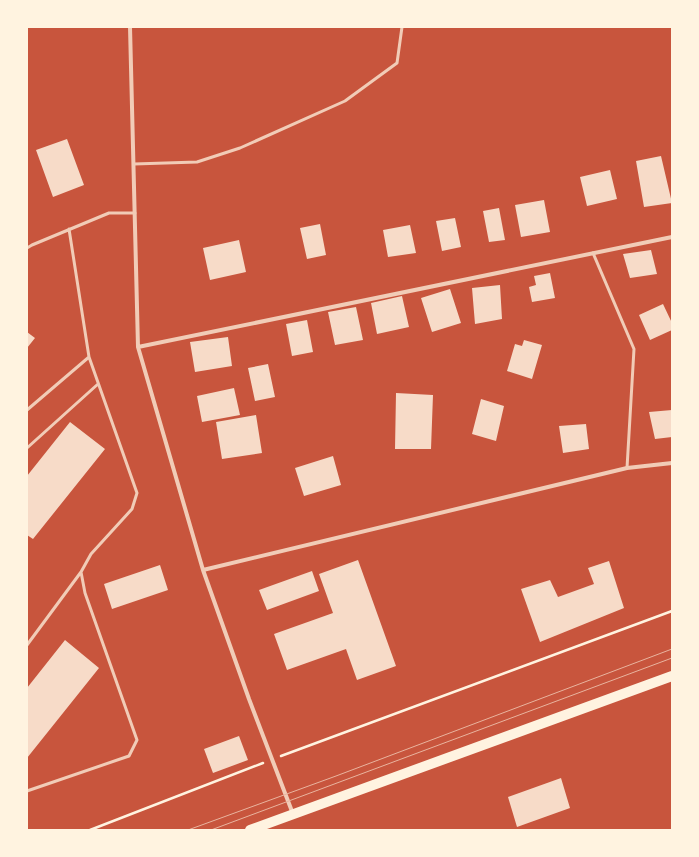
<svg xmlns="http://www.w3.org/2000/svg" width="699" height="857" viewBox="0 0 699 857" font-family="Overpass,sans-serif">
  <style>
    .building { fill: #f7dbc8 }
    .lines { fill: none; stroke-linecap: round; stroke-linejoin: round }
    .path { stroke: #fff3e0; stroke-width: 2.5 }
    .service { stroke: #f1ccb7; stroke-width: 3 }
    .minor { stroke: #f1ccb7; stroke-width: 4 }
    .primary { stroke: #fff3e0; stroke-width: 10 }
    .tram { stroke: #e9b49f; stroke-width: 1 }
  </style>
  <rect width="100%" height="100%" fill="#c8553d"/>
  <path class="building" d="M67,139l17,46 -31,12 -17,-47z
    M661,156l11,47 -28,4 -8,-46z
    M610,170l7,29 -30,7 -7,-29z
    M544,200l6,32 -29,5 -6,-32z
    M499,208l6,32 -16,2 -6,-31z
    M455,218l6,29 -19,4 -6,-30z
    M320,224l6,31 -19,4 -7,-31z
    M410,225l6,28 -28,4 -5,-27z
    M239,240l7,32 -36,8 -7,-32z
    M651,250l6,24 -27,4 -7,-24z
    M550,273l5,25 -23,4 -3,-15 7,-2 -2,-9z
    M500,285l2,34 -27,5 -3,-36z
    M450,289l11,34 -29,9 -11,-34z
    M402,296l7,31 -32,7 -6,-31z
    M663,304l9,19v7l-22,10 -11,-25z
    M356,307l7,33 -28,5 -7,-33z
    M307,320l6,32 -21,4 -6,-32z
    M27,332l8,6 -8,10z
    M228,337l4,29 -37,6 -5,-30z
    M524,340l18,5 -10,34 -25,-8 8,-27 7,2z
    M268,364l7,33 -20,4 -7,-33z
    M234,388l6,27 -38,7 -5,-26z
    M396,393l37,2 -2,54h-36z
    M481,399l23,7 -8,35 -24,-7z
    M672,410v27l-17,2 -6,-27z
    M256,415l6,38 -40,6 -6,-37z
    M70,422l35,27 -72,90 -6,-4v-59z
    M586,424l3,25 -26,4 -4,-27z
    M333,456l8,29 -37,11 -9,-28z
    M358,560l38,106 -39,14 -11,-31 -59,21 -13,-36 59,-21 -14,-39z
    M609,561l15,47 -84,34 -19,-53 29,-9 8,17 36,-13 -6,-16z
    M160,565l8,25 -56,19 -8,-25z
    M312,571l7,20 -52,19 -8,-20z
    M65,640l34,28 -72,90v-70z
    M239,736l9,24 -35,13 -9,-24z
    M561,778l9,30 -53,19 -9,-30z"/>
  <g class="lines">
    <path class="path" d="M281,756l391,-145
      M90,830l173,-67"/>
    <path class="service" d="M134,164l63,-2 43,-14 105,-47 52,-38 5,-36
      M69,229l20,128
      M27,248l5,-3 77,-32h26
      M593,253l41,96 -7,119
      M27,410l62,-53 48,136 -5,16 -41,45 -10,18 -54,73
      M27,448l71,-64
      M27,791l102,-35 8,-16 -52,-147 -4,-21"/>
    <path class="minor" d="M130,27l8,320 65,223 46,129 44,115
      M138,347l534,-110
      M203,570l424,-102 45,-5"/>
    <path class="primary" d="M250,830l422,-154"/>
    <path class="tram" d="M188,830l148,-54 336,-127
      M211,830l461,-172"/>
  </g>
  <rect width="699" height="857" fill="none" stroke="#fff3e0" stroke-width="56"/>
</svg>
